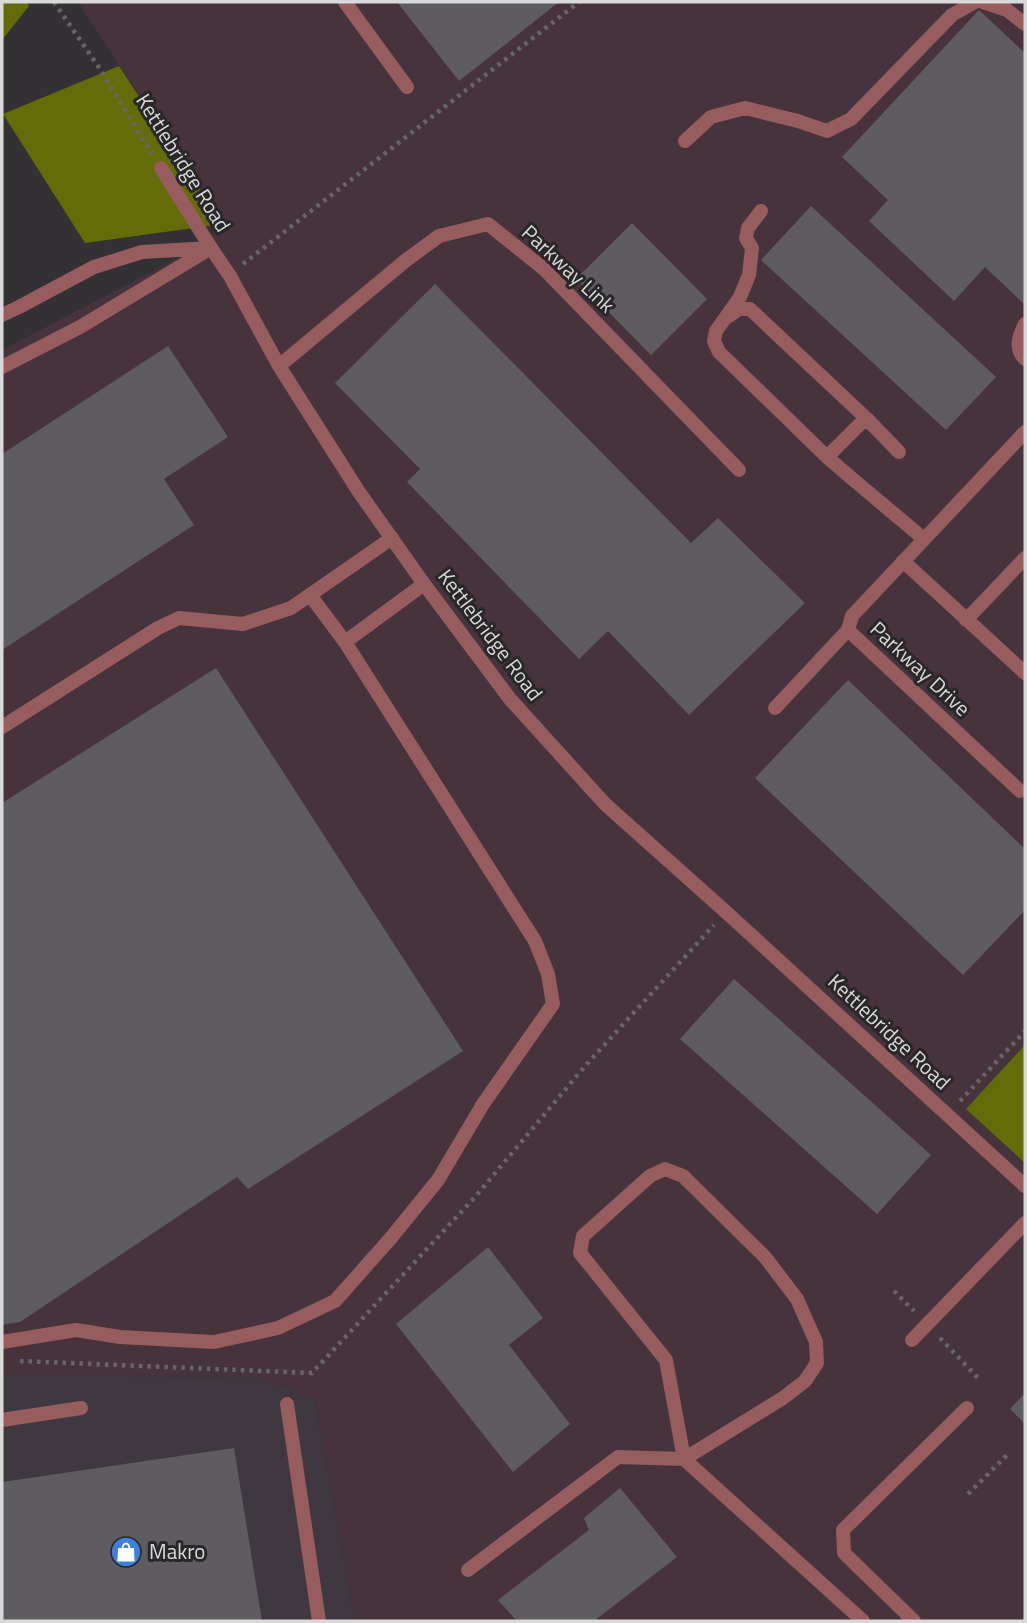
<svg xmlns="http://www.w3.org/2000/svg" width="1027" height="1623" viewBox="0 0 1027 1623" font-family="'Titillium Web',sans-serif">
  <style>
    .built { fill: #3f3840 }
    .industrial { fill: #46333c }
    .forest { fill: #646c0a }
    .building { fill: #5e5c60 }
    .lines { fill: none; stroke-linecap: round; stroke-linejoin: round }
    .path { stroke: #676567; stroke-width: 4.5; stroke-dasharray: 3.5 5; stroke-linecap: butt }
    .service { stroke: #965c5e; stroke-width: 14 }
    .minor { stroke: #965c5e; stroke-width: 14 }
    .labels { text-anchor: middle; stroke-width: 6; stroke-linejoin: round; paint-order: stroke }
    .street-label { font-size: 21px; fill: #dad9da; stroke: #292729 }
    .poi-label { font-size: 21px; fill: #dad9da; stroke: #292729; text-anchor: start }
  </style>
  <rect width="100%" height="100%" fill="#333133"/>
  <path class="built" d="M2,1375l259,2 54,22 40,222h-353z"/>
  <path class="industrial" d="M78,2h947v1619h-670l-40,-222 -54,-22 -259,-2v-1025l195,-102 26,-24z"/>
  <path class="forest" d="M2,2h25l2,4 -27,34z
    M119,66l104,158 -138,19 -82,-129z
    M1025,1045v118l-59,-54z"/>
  <path class="building" d="M397,2h162l-100,79z
    M979,10l46,43v252l-40,-38 -31,34 -85,-80 19,-21 -46,-43z
    M811,206l185,171 -50,53 -185,-170z
    M632,223l75,76 -56,56 -75,-76z
    M435,284l256,259 27,-25 87,85 -116,112 -81,-84 -29,28 -172,-177 13,-13 -85,-86z
    M168,346l60,91 -64,42 30,46 -192,125v-196z
    M216,668l247,383 -215,138 -11,-12 -217,145 -18,3v-522z
    M848,680l177,169v61l-62,65 -208,-197z
    M734,979l197,176 -54,59 -197,-175z
    M488,1247l55,71 -34,27 61,79 -57,48 -117,-148z
    M1025,1393v31l-15,-15z
    M234,1448l28,173h-260v-139z
    M620,1488l57,69 -83,64h-77l-19,-21 91,-70 -5,-12z"/>
  <g class="lines">
    <path class="path" d="M54,2l44,64 54,88
      M243,264l336,-262
      M960,1101l65,-70
      M894,1291l20,20
      M940,1338l38,40
      M20,1361l292,12 163,-176 111,-132 128,-140
      M968,1494l42,-42"/>
    <path class="service" d="M345,2l62,85
      M983,2l24,8 18,14
      M685,141l26,-24 34,-9 53,13 29,10 24,-12 101,-104 23,-13
      M761,211l-13,17 -2,10 6,10 -3,27 -9,22 -24,34 -2,10 5,11 108,105 22,19
      M2,315l17,-8 75,-40 48,-15 68,-4
      M729,316l10,-7h11l116,109 -39,39
      M1025,324c-6,12 -11,24 0,35
      M2,367l78,-40 131,-79
      M866,418l33,34
      M903,561l122,112
      M966,620l59,-62
      M345,642l79,-58
      M775,708l73,-78
      M2,727l156,-99 21,-10 64,6 48,-16 101,-70
      M912,1340l113,-117
      M2,1342l74,-12 44,7 94,5 64,-14 57,-27 55,-62 48,-59 45,-76 70,-100 -5,-30 -13,-33 -190,-299 -35,-47
      M287,1404l32,217
      M2,1420l79,-12
      M468,1570l150,-113 66,2 99,-61 22,-17 12,-18 -1,-21 -19,-43 -32,-42 -82,-81 -18,-7 -15,7 -67,60 -3,17 86,107 18,99 179,162
      M914,1621l-70,-68 -1,-23 124,-122"/>
    <path class="minor" d="M161,168l50,80 19,28 49,90 80,126 65,92 86,115 95,105 121,108 299,274
      M279,366l126,-105 34,-25 49,-12 56,45 195,201
      M849,476l75,63
      M1020,791l-172,-161 4,-14 173,-184"/>
  </g>
  <defs>
    <g id="shop-disc" transform="scale(1.575)"><circle r="9.5" fill="#3f7fe0" stroke="#292729"/><path d="M-5-2.5h2.3a2.7 3.5 0 0 1 5.4 0H5L5.5 6h-11ZM-1.5-2.5h3a1.5 2.3 0 0 0-3 0Z" fill="#fff"/></g>
  </defs>
  <g fill-rule="evenodd">
    <use href="#shop-disc" x="126" y="1552"/>
  </g>
  <g class="labels">
    <g class="street-label">
      <text transform="translate(183 163) rotate(58)" y="7">Kettlebridge Road</text>
      <text transform="translate(568 269) rotate(43)" y="7">Parkway Link</text>
      <text transform="translate(490 635) rotate(53)" y="7">Kettlebridge Road</text>
      <text transform="translate(920 669) rotate(43)" y="7">Parkway Drive</text>
      <text transform="translate(889 1032) rotate(43)" y="7">Kettlebridge Road</text>
    </g>
    <g class="poi-label">
      <text x="149" y="1559">Makro</text>
    </g>
  </g>
  <rect width="1027" height="1623" fill="none" stroke="#dad9da" stroke-width="7"/>
</svg>
